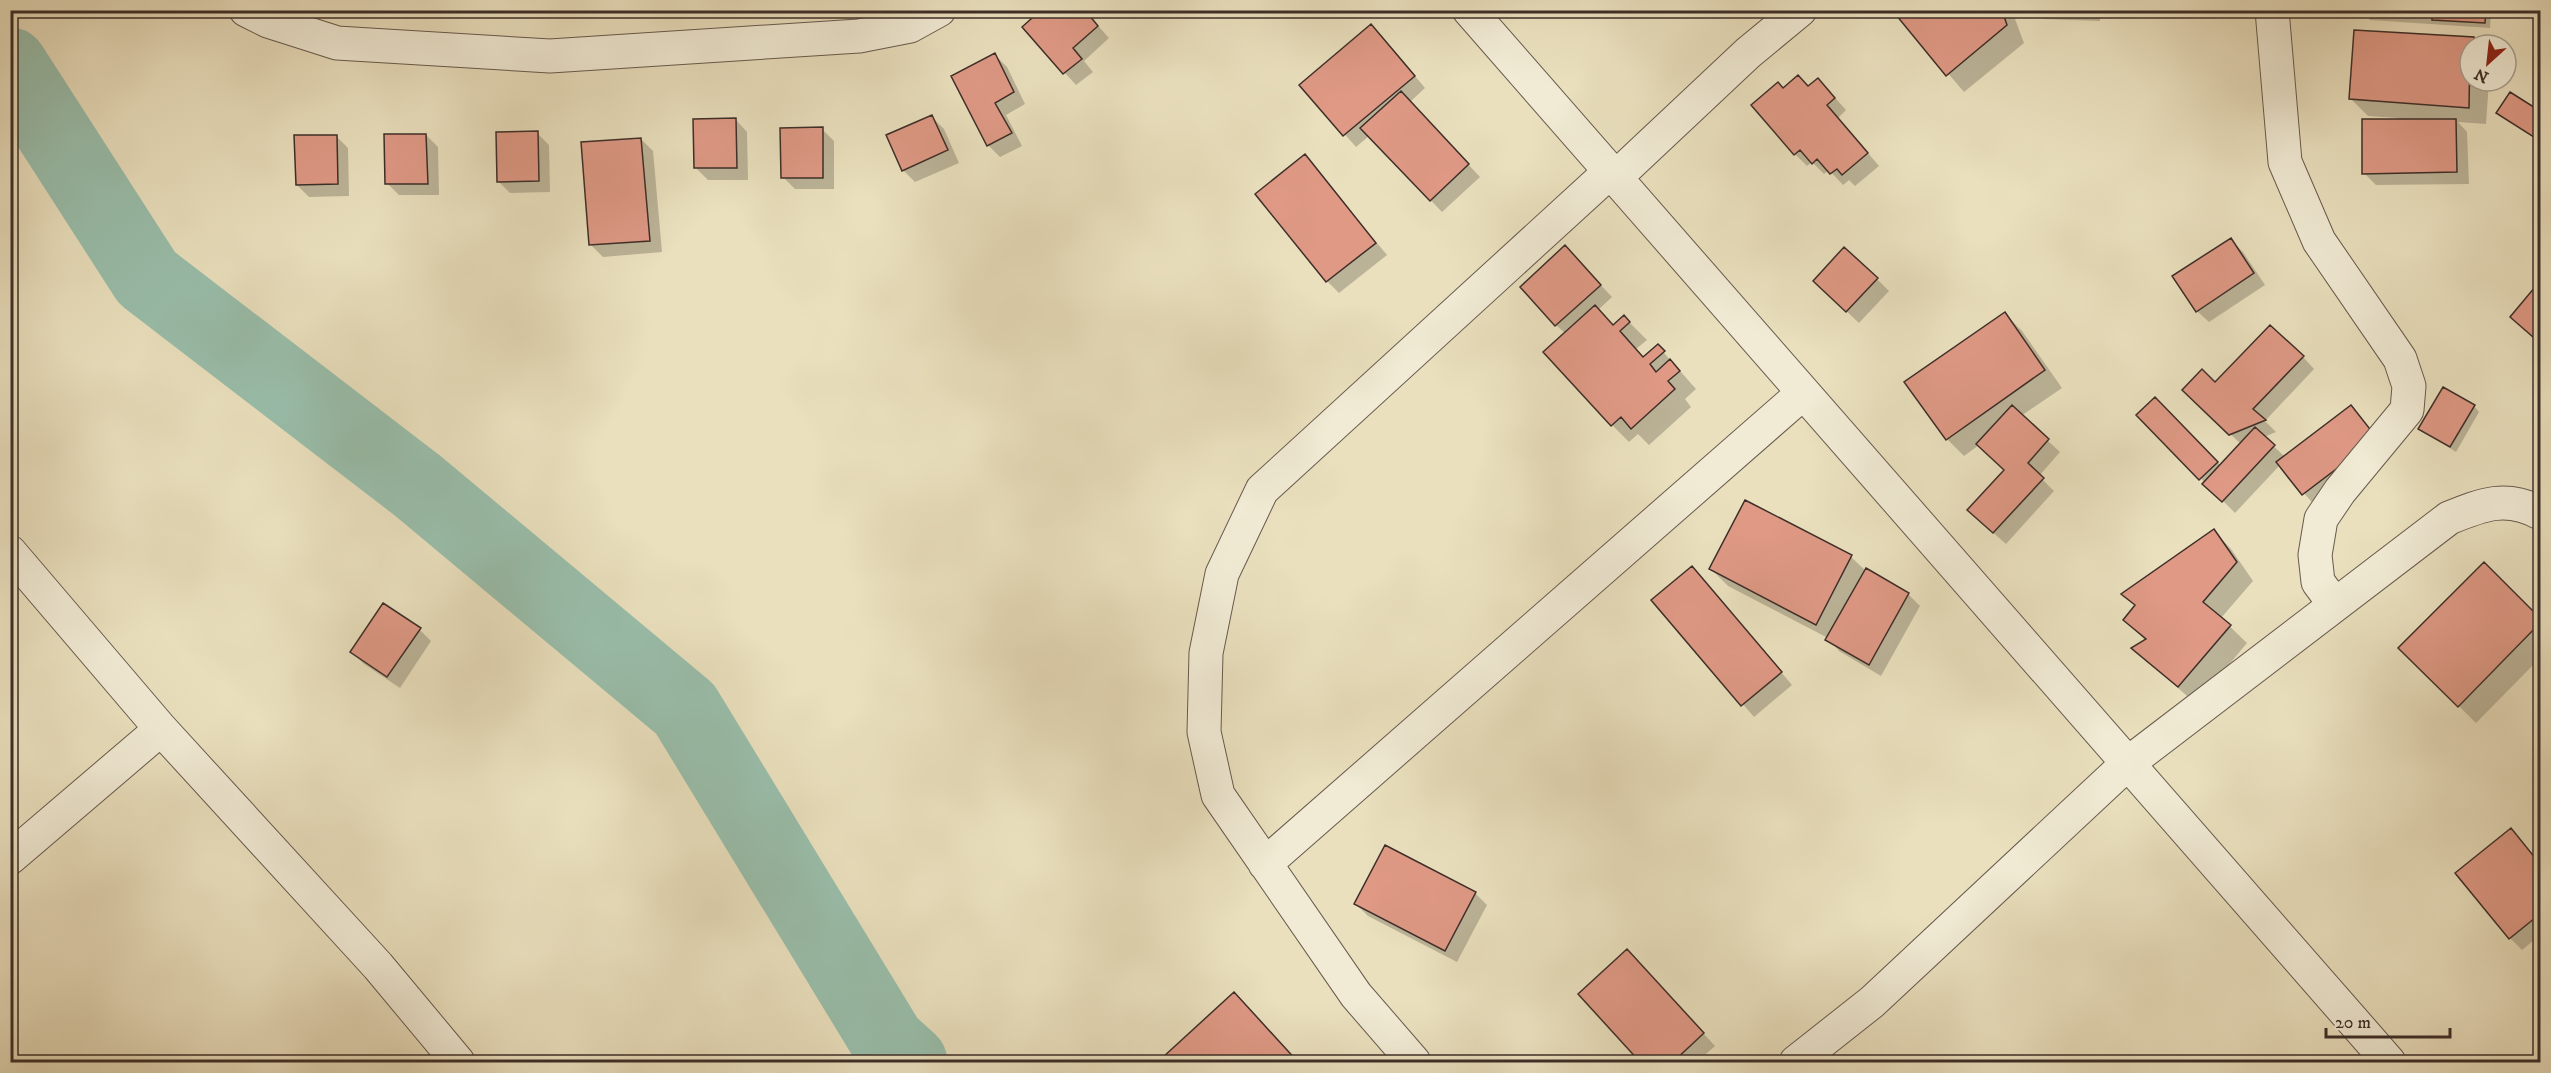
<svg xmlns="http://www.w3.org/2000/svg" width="2551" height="1073" viewBox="0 0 2551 1073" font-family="'IM FELL DW Pica',serif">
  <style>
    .shadow { fill: #0003 }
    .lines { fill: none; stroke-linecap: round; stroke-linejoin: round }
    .river { stroke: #99beab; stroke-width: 75 }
    .building { fill: #df9985; stroke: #3d2e29; stroke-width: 1.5 }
    .minor-casing { stroke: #685a4e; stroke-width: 35 }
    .minor { stroke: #f1ebd5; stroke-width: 33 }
  </style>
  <rect width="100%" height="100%" fill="#eae0be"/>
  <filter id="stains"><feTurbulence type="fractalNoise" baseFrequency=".00333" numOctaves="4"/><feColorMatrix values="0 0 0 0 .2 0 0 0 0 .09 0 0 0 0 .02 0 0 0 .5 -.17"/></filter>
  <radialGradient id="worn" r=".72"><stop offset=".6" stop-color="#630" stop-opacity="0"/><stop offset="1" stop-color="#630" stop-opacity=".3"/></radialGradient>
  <path class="shadow" d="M1084,10l25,28 -25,23 9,11 -17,13 -52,-57z
    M1146,10h15l-8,7z
    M1894,10h127l-6,9 9,24 -60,49z
    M2034,10h66v11l-57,-2z
    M2361,10h130l-1,18 -120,-8z
    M1383,38l42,50 -15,14 70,75 -38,35 -73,-76 -13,11 -55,-62z
    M2473,39l6,6h-9v36h19l-3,43 -28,-2 9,10 2,52 -93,1 -12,-12 34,-55 -30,-2 -17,-17z
    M995,55l12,12 18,37 -19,11 16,31 -22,11 -12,-12z
    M1784,89l46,3 16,18 -8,8 41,48 -24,20 -6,-6 -6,5 -14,-15 -5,4 -12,-12 -5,4 -12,-12z
    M2510,94l30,19v29l-42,-29z
    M932,117l12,12 15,34 -44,19 -12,-12z
    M736,120l11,12 1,48h-40l-12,-12z
    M822,129l12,12v48h-39l-12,-12z
    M537,133l12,12 1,47 -40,1 -12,-12z
    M426,135l12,12 1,48h-40l-12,-12z
    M336,136l12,12 1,48 -40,1 -12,-12z
    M641,139l12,12 9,101 -59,5 -12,-12z
    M1305,156l82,99 -48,38 -12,-12z
    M2231,240l12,12 22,33 -56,37 -12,-11z
    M1576,259l36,38 -14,13 16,16 10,-9 23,23 -11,9 8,10 14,-13 38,43 -11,10 6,8 -42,38 -11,-11 -9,8 -17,-17 -47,-92 -9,-8z
    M1877,279l12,12 -30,32 -32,-30z
    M2540,284v58l-28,-25z
    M2005,314l17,17 40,57 -41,28 39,36 -21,24 15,15 -48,53 -25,-22 24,-52 -26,-25 -15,11 -17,-17z
    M2303,357l11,12 -49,52 11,11 -12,5 21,20 66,-50 37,43 -73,56 -35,-41 -45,48 -97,-98 17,-16 66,67 20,-22 -45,-42 19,-18z
    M2474,406l5,6 -23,40 -36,-23z
    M1745,502l106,55 15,14 42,23 12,12 -39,70 -42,-25 -11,-13 -100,-52 -18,-18z
    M2214,531l17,18 22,32 -32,37 26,25 -51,61 -63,-56 13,-7 -21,-21 11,-14 -13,-12z
    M2484,564l56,56v38l-64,65 -76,-75z
    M1692,568l100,117 -38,32 -101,-117z
    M420,630l11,11 -31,47 -36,-24 -12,-12z
    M2511,830l29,33v72l-18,15 -12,-12z
    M1475,893l12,12 -30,57 -89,-46 -12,-12z
    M1639,963l76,83 -18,16h-55l-62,-68z
    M1251,1011l47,51h-130l-4,-4z
    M10,1045l13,17h-13z"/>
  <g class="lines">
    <path class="river" d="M10,65l137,213 271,208 267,223 203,333 22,20"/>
  </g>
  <path class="building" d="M1041,10h44l13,16 -25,22 9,11 -19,15 -41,-47z
    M1892,10h110l5,15 -61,51z
    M2385,10h41v3z
    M2432,10h54l-1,13 -53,-3z
    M1371,24l44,52 -72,60 -44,-51z
    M2354,30l120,7 -1,8h-3l-1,63 -120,-9z
    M995,53l19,39 -19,11 17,30 -25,13 -36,-70z
    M1798,75l10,11 10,-8 17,20 -8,7 41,48 -26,22 -5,-6 -7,5 -13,-15 -5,5 -12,-14 -6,5 -43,-50 27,-23 5,6z
    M1401,91l68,73 -39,37 -70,-73z
    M2510,92l30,19v30l-44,-28z
    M932,115l16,35 -46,21 -16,-36z
    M736,118l1,50h-43l-1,-49z
    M2362,119h94l1,53 -95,2z
    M823,127v51h-42l-1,-50z
    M538,131l1,50 -42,1 -1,-50z
    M384,134h42l2,50h-43z
    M294,135h43l1,49 -42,1z
    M641,138l9,103 -61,4 -8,-103z
    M1305,154l71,89 -50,39 -71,-88z
    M2231,238l23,35 -58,39 -24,-36z
    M1565,245l36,40 -46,41 -35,-39z
    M1844,247l34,31 -32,34 -33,-31z
    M2540,281v62l-30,-26z
    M1595,305l18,20 11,-10 6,7 -10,9 23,26 15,-13 7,7 -15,13 6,8 14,-13 10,12 -12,10 7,8 -44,40 -10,-12 -10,9 -68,-74z
    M2005,312l40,58 -99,70 -42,-58z
    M2270,325l34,31 -51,53 13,11 -37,15 -47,-45 20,-21 13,13z
    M2443,387l32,18 -25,42 -32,-18z
    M2155,397l63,65 -19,18 -63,-65z
    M2012,405l37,34 -21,24 16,15 -51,55 -26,-23 37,-40 -28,-26z
    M2351,405l26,33 -75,57 -26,-33z
    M2255,427l20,18 -53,57 -20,-18z
    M1745,500l107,55 -36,70 -107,-56z
    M2214,529l23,33 -34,40 28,23 -53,62 -47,-39 15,-9 -23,-19 12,-15 -14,-11z
    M2484,562l56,56v5l-82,84 -60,-59z
    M1692,566l90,106 -41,34 -90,-106z
    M1866,568l43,25 -40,72 -44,-25z
    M383,603l38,25 -34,49 -37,-25z
    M2511,828l29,36v50l-31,25 -54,-66z
    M1385,845l91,47 -31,59 -91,-47z
    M1627,949l77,84 -31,29h-33l-62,-68z
    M1234,992l64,70h-132l-4,-4z
    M10,1048l11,14h-11z"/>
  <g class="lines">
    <g class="minor-casing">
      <path id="minor" d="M246,10l22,11 69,22 213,13 309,-20 51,-10 29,-16
        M1469,10l920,1052
        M2272,10l13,152 34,79 81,118 9,27 -2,24 -67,81 -19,28 -6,36 3,27 17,23
        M10,552l151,177 217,237 80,96
        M10,858l151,-129
        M1265,864l538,-471
        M1414,1062l-58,-67 -138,-200 -14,-63 2,-79 16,-79 40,-84 339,-310 14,-2 133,-125 52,-43
        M1796,1062l76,-60 255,-238 322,-246c34,-14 58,-23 91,-5"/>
    </g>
    <use href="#minor" class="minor"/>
  </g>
  <rect width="2551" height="1073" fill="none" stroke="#eae0be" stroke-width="36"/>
  <rect x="12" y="12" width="2527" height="1049" fill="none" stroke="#3d2e29" stroke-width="3"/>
  <rect x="18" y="18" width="2515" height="1037" fill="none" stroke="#3d2e29" stroke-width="1.5"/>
  <g transform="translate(2488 63) rotate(207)"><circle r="28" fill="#f1ebd5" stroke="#a99f90" stroke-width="1.5"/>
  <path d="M0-4.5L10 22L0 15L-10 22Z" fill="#8f2418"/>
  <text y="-9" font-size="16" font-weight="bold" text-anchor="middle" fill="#3d2e29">N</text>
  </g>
  <path d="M2326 1028v9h124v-9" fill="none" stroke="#3d2e29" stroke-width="3"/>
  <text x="2335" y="1028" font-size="18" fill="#3d2e29" stroke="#f1ebd5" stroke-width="4.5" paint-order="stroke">20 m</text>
  <rect width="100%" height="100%" filter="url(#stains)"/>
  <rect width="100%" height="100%" fill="url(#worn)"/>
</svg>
